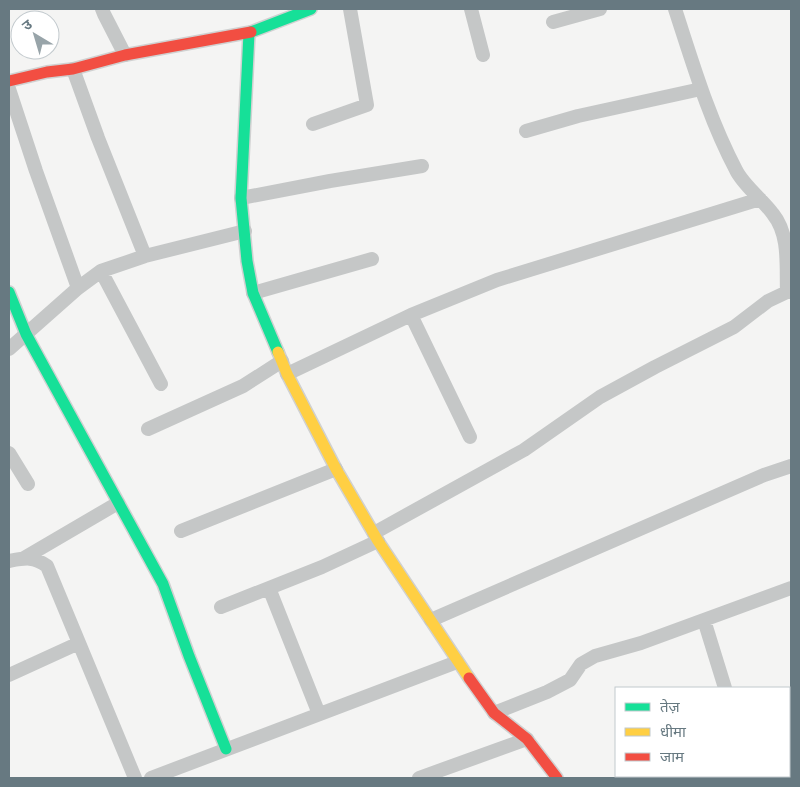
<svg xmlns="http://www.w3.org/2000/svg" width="800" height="787" viewBox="0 0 800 787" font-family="'IBM Plex Sans','Noto Sans Devanagari',sans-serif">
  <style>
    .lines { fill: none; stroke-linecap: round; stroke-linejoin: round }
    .fast-casing { stroke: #d0d1d1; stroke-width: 14 }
    .slow-casing { stroke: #d0d1d1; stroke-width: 14 }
    .jam-casing { stroke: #d0d1d1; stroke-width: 14 }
    .street { stroke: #c5c7c7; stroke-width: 14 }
    .fast { stroke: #16e098; stroke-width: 11 }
    .slow { stroke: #ffcf43; stroke-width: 11 }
    .jam { stroke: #f24e42; stroke-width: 11 }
  </style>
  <rect width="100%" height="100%" fill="#f4f4f3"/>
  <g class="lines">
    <g class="fast-casing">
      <path id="fast" d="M251,32l60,-23
        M249,33l-8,165 6,63 6,32 25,59
        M9,292l17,42 137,250 26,72 37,93"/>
    </g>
    <g class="slow-casing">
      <path id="slow" d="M278,352l9,22 49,95 42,72 91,137"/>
    </g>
    <g class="jam-casing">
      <path id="jam" d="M9,81l38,-9 26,-3 52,-14 126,-23
        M469,678l25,35 33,26 30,39"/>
    </g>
    <path class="street" d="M102,9l2,5 21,41
      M471,9l12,46
      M675,9c18,55 34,110 61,161 7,15 27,30 37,44 17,21 13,52 14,78
      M553,22l47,-13
      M73,69l25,69 47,118
      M9,89l27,82 42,117
      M313,124l54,-19 -17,-96
      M526,131l52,-15 123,-27
      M241,198l89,-17 92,-15
      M101,271l60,113
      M253,293l119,-34
      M411,315l59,122
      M9,349l69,-61 23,-17 44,-15 100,-25
      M287,374l124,-59 86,-35 263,-81
      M148,429l95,-43 39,-25
      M9,453l19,31
      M181,531l155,-62
      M374,533l150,-83 76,-53 55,-30 79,-40 34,-26 19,-9h4
      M24,558l94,-55
      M9,561c16,-3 24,-5 38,5l32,77
      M269,588l50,126
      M221,607l101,-40 56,-26
      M431,620l333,-145 27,-9
      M704,620l21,68
      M9,675l70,-32 56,135
      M494,713l53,-21 23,-12 11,-16 14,-8 46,-13 150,-55
      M789,745l2,-1
      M724,776l1,2
      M151,778l306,-116
      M419,778l108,-39
      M670,778l9,-2"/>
    <use href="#fast" class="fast"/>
    <use href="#slow" class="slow"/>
    <use href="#jam" class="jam"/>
  </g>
  <rect width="800" height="787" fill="none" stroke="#677981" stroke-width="20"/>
  <rect x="615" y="687" width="175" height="90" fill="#ffffff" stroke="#c2c9cd"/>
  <rect x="625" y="703" width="25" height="8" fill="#16e098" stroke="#c2c9cd"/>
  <text x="660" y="712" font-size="15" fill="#677981">तेज़</text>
  <rect x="625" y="728" width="25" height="8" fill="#ffcf43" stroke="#c2c9cd"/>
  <text x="660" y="737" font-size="15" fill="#677981">धीमा</text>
  <rect x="625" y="753" width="25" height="8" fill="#f24e42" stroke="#c2c9cd"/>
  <text x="660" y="762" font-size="15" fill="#677981">जाम</text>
  <g transform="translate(35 35) rotate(322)"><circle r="24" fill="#ffffff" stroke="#c2c9cd"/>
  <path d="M0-4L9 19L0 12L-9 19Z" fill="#98a4a9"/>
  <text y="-8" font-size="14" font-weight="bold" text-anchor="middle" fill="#677981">उ</text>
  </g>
</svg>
